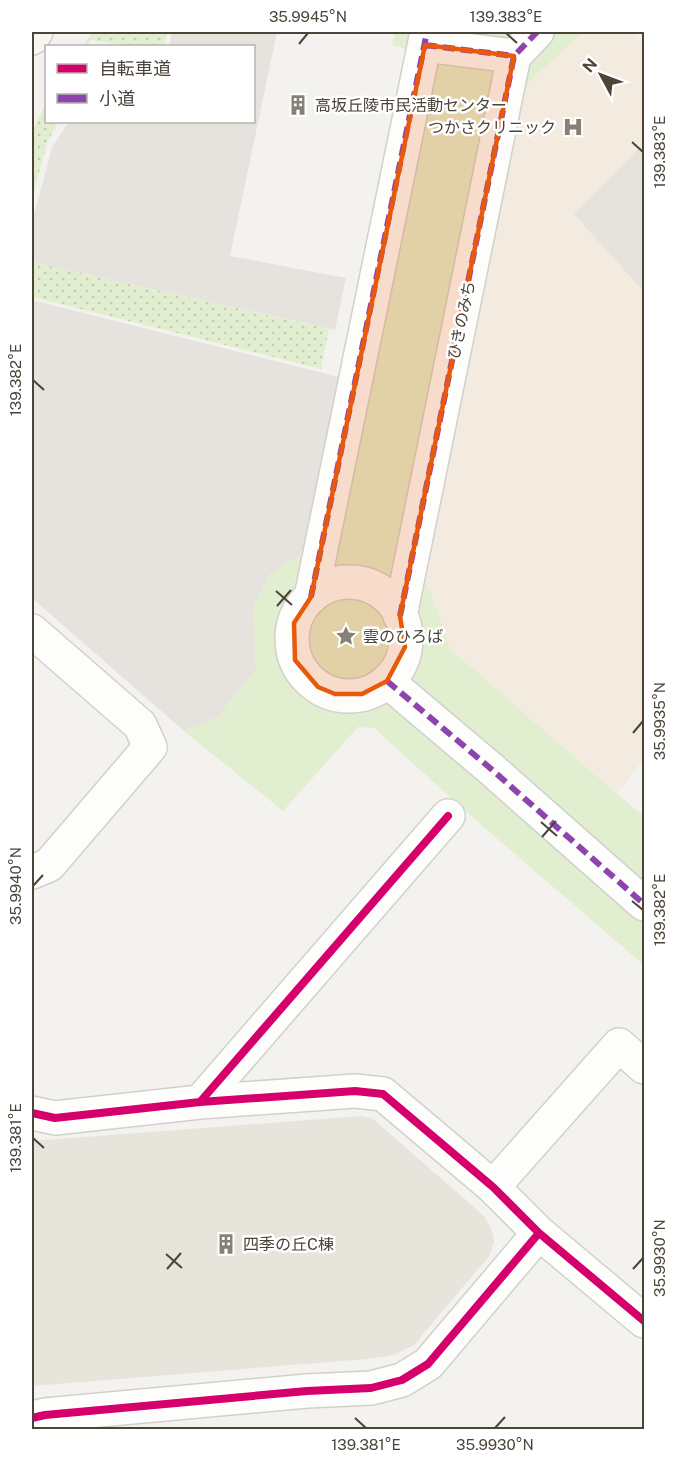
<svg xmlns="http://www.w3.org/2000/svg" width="676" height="1461" viewBox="0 0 676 1461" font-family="'Public Sans','Noto Sans JP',sans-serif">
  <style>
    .residential { fill: #e7e4dc }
    .commercial { fill: #f3ebdf }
    .green { fill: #e1eecf }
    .garden { fill: url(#garden-dots) }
    .parking { fill: #e6e3df }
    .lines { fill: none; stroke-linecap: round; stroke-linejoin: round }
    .street-casing { stroke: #d2d0cb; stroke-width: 36 }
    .secondary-casing { stroke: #d3cfc5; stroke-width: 36 }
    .street { stroke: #fdfdfc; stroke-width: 33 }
    .secondary { stroke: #f7f6f1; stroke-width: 33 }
    .quiet { stroke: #8e44ad; stroke-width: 6; stroke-dasharray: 12 6; stroke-linecap: butt }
    .cycleway-casing { stroke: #fff; stroke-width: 11 }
    .cycleway { stroke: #d6006c; stroke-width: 8 }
    .marked { fill: #e8590c; fill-opacity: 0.2; stroke: #e8590c; stroke-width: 4.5; stroke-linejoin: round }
    .ticks { fill: none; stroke: #4b4439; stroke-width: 2 }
    .labels { text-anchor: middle; stroke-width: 5; stroke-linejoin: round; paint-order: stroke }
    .poi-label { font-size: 16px; fill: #4b4439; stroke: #fff; text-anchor: start }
    .street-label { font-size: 16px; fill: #4b4439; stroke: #fff }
    .neatline { fill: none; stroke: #4b4439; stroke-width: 2 }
    .ticks-label { font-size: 15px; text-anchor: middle; fill: #4b4439 }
  </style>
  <defs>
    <pattern id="garden-dots" width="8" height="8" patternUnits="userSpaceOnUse" patternTransform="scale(1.5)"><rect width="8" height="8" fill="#e1eecf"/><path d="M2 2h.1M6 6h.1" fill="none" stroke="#c3cdb2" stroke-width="1.8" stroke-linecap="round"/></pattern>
  </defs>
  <rect width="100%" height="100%" fill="#f4f2ee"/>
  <path class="residential" d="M361,1116l11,2 113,99 7,14 2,10 -4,14 -76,90 -20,10 -27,4 -335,27v-245z"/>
  <path class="commercial" d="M581,32h54l9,10v717l-27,35 -167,-145 -14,-42 -15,-38 102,-482z"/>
  <path class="green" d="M395,32h75l15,2 1,-2h97l-60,55 -102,482 15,38 14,42 167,145 27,22v149l-172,-148 -98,-89 -16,-1 -75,84 -99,-80 34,-14 38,-48 -3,-61 17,-34 44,-28 96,-496 -18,-5z"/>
  <path class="garden" d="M94,32h73l-3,14h-34l-40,-6 -1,6h-7z
    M46,102v20h12l-11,21 -15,56v-66z
    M32,262l297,67 -8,40 -289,-72z"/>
  <path class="parking" d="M172,32h105l-47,224 116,22 -11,52 -303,-68v-40l20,-74 16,-26h70l15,2 1,-2h100v-76h-85z
    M644,143v149l-70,-78z
    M32,300l315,79 -34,168 -43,27 -17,34 3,61 -38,48 -34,14 -152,-133z"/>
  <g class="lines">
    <g class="street-casing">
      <path id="street" d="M425,45l89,11
        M292 639a57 57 0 1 1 114 0a57 57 0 1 1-114 0Z
        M311,597l116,-565
        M400,616l114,-560 23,-24
        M32,631l108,94 10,22 -101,118 -17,7
        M387,681l103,87 154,136
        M200,1102l248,-286
        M32,1113l23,5 145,-16 155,-11 28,3 110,93 46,46 105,88
        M493,1187l126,-142 25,22
        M32,1418l13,-3 262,-24 64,-3 31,-8 26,-16 111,-131"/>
    </g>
    <g class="secondary-casing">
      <path id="secondary" d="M32,38l4,-6"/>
    </g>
    <use href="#street" class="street"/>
    <use href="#secondary" class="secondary"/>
    <path class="quiet" d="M425,45l89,11
      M311,597l116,-565
      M400,616l114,-560 23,-24
      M387,681l103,87 154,136"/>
    <g class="cycleway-casing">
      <path id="cycleway" d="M200,1102l248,-286
        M32,1113l23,5 145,-16 155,-11 28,3 110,93 46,46 105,88
        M32,1418l13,-3 262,-24 64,-3 31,-8 26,-16 111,-131"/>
    </g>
    <use href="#cycleway" class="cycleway"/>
  </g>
  <path class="marked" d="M425,45l89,11 -114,560 5,31 -18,34 -25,13h-27l-17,-7 -23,-27 -1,-37 17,-26z"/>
  <path class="ticks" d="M506,33l11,10M299,44l9,-11M632,142l11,10M33,380l11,10M276,591l16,14M277,606l14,-16M633,733l10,-12M541,822l16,14M542,837l14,-16M33,886l10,-11M632,901l11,9M33,1138l11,10M166,1254l16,14M167,1269l14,-16M633,1269l10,-11M355,1418l11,10M495,1428l10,-11"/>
  <defs>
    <g id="building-bare" transform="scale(1.62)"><path d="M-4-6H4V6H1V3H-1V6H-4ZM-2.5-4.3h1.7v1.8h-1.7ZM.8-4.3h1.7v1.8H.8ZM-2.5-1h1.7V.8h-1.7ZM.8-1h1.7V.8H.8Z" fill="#868178" stroke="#fff" stroke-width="2.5" paint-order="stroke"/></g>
    <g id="hospital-bare" transform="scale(1.62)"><path d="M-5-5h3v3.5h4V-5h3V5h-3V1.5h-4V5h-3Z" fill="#868178" stroke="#fff" stroke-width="2.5" paint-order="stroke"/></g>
    <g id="sight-bare" transform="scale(1.62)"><path d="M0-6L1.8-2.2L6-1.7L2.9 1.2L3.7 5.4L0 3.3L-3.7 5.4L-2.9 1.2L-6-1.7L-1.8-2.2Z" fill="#868178" stroke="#fff" stroke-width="2.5" paint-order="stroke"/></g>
  </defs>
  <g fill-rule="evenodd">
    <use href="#building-bare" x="298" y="105"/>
    <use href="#hospital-bare" x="573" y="127"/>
    <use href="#sight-bare" x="346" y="636"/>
    <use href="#building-bare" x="226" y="1244"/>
  </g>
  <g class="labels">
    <g class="poi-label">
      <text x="315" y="111">高坂丘陵市民活動センター</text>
      <text x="556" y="133" text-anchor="end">つかさクリニック</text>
      <text x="363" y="642">雲のひろば</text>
      <text x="243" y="1250">四季の丘C棟</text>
    </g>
    <g class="street-label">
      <text transform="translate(461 320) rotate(-78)" y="6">ひきのみち</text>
    </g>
  </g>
  <rect width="676" height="1461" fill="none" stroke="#ffffff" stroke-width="66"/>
  <rect x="45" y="45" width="210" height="78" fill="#ffffff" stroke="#b7b4b0" stroke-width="1.5"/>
  <rect x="57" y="64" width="30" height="9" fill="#d6006c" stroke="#b7b4b0" stroke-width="1.5"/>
  <text x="99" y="75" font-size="18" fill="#4b4439">自転車道</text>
  <rect x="57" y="94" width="30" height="9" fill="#8e44ad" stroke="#b7b4b0" stroke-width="1.5"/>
  <text x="99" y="105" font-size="18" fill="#4b4439">小道</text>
  <g transform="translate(601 75) rotate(311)" stroke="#ffffff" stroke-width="4.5" paint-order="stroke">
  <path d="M0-4.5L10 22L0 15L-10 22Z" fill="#4b4439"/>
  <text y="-9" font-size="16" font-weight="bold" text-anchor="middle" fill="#4b4439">N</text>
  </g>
  <rect x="33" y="33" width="610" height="1395" class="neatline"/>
  <g class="ticks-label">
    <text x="308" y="22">35.9945°N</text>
    <text x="506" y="22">139.383°E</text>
    <text transform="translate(660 152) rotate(-90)" y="5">139.383°E</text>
    <text transform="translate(16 380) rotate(-90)" y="5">139.382°E</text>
    <text transform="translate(660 721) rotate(-90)" y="5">35.9935°N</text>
    <text transform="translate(16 886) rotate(-90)" y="5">35.9940°N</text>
    <text transform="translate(660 910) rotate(-90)" y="5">139.382°E</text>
    <text transform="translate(16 1138) rotate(-90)" y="5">139.381°E</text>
    <text transform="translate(660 1258) rotate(-90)" y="5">35.9930°N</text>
    <text x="366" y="1450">139.381°E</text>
    <text x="495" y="1450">35.9930°N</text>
  </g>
</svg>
